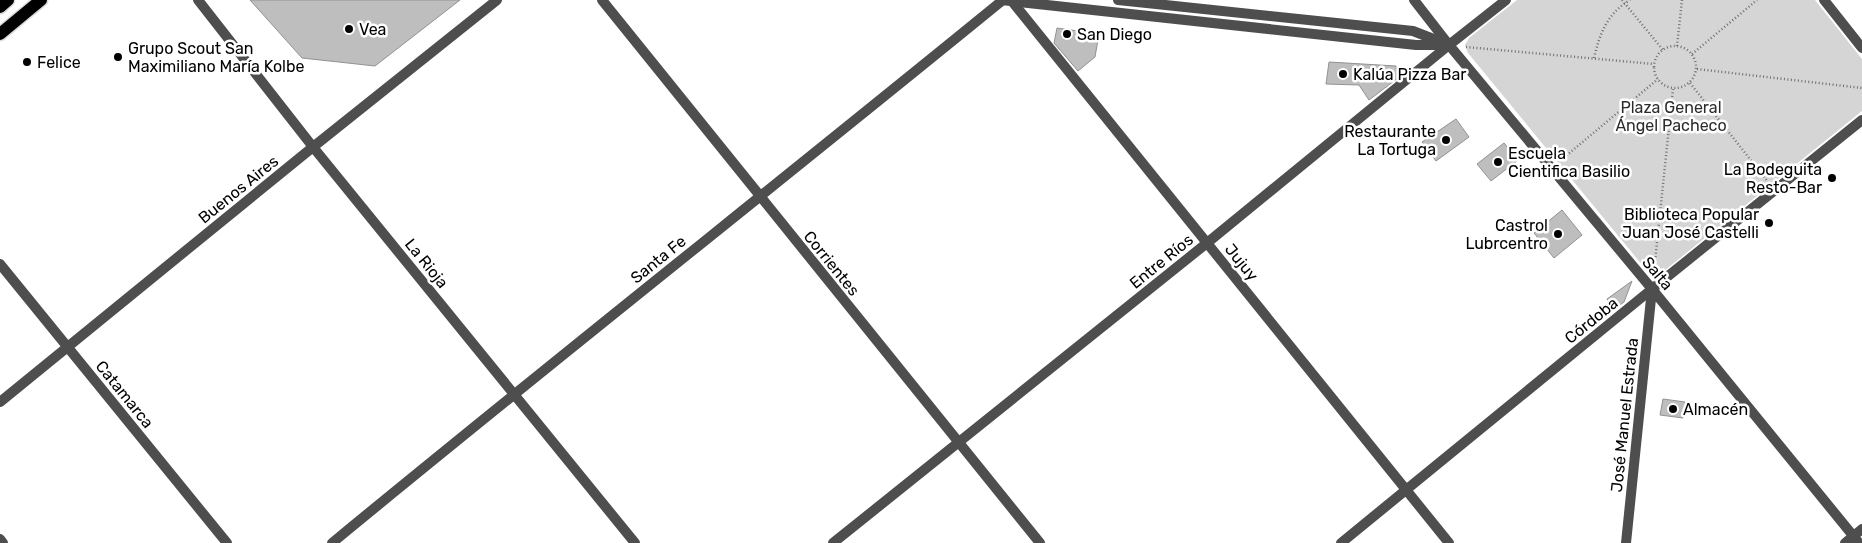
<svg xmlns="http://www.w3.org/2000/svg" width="1862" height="543" viewBox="0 0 1862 543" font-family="Rubik,sans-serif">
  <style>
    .green { fill: #d5d5d5 }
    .building { fill: #bebebe; stroke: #929292 }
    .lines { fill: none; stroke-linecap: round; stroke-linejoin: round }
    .primary-casing { stroke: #dbdbdb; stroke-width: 15 }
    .path { stroke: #707070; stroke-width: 2.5; stroke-dasharray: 1 2.5; stroke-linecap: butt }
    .minor { stroke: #4e4e4e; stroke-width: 10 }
    .tertiary { stroke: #4e4e4e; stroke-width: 10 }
    .primary { stroke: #000; stroke-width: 12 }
    .poi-dot { fill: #000; stroke: #fff; stroke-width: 2 }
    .labels { text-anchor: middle; stroke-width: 5; stroke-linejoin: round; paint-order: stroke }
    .poi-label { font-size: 16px; fill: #000; stroke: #fff; text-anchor: start }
    .park-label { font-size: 16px; fill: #2c2c2c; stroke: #fff }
    .street-label { font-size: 16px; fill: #000; stroke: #fff }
  </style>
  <rect width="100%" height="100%" fill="#fff"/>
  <path class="green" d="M1517,0h298l47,59v52l-198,160 -6,4 -10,-3 -180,-219 -3,-8 4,-7z"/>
  <path class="building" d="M250,0h210l-85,66 -73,-8z
    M1057,28l42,6 -4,23 -17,14 -24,-28z
    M1329,62l67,4 2,12 -29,22 -10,-15 -33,-1z
    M1456,119l13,18 -33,24 -14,-19z
    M1504,143l14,17 -27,21 -14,-17z
    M1562,210l20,25 -28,23 -20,-25z
    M1632,281l-8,21 -10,7 -7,-10z
    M1663,399l22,3 -2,16 -23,-3z"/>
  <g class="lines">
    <g class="primary-casing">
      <path id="primary" d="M0,7l8,-7
        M0,34l41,-34"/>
    </g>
    <path class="path" d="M1622,0l41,50
      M1654 67a21 21 0 1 1 42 0a21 21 0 1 1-42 0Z
      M1677,46l5,-46
      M1466,47l188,17
      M1692,54l65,-54
      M1594,58c6,-25 13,-44 36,-58
      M1697,69l165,19
      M1690,83l78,99
      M1561,160l97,-81
      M1654,271l19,-182"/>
    <path class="minor" d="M198,0l115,147 322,396
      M602,0l438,543
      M1011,0l438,543
      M0,264l227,279
      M1652,289l207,254
      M0,402l313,-255 184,-147
      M0,539l3,4
      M332,543c222,-183 448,-361 671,-543
      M833,543l374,-300 242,-198 -35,-45
      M1341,543l311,-254
      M1626,543l26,-254
      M1845,543l17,-14"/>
    <path class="tertiary" d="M1001,0l415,45h27
      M1118,0l295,31 36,14 203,244 210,-169
      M1824,0l38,48
      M1449,45l57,-45"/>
    <use href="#primary" class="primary"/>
  </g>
  <g class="poi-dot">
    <circle cx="349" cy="29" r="5"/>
    <circle cx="1067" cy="34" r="5"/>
    <circle cx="118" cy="57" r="5"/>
    <circle cx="27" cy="62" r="5"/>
    <circle cx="1343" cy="74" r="5"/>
    <circle cx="1446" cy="140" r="5"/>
    <circle cx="1498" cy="162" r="5"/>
    <circle cx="1832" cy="178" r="5"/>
    <circle cx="1769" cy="223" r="5"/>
    <circle cx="1558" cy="234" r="5"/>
    <circle cx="1673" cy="409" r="5"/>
  </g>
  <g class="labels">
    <g class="poi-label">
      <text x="359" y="35">Vea</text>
      <text x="1077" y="40">San Diego</text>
      <text x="128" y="54">Grupo Scout San<tspan x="128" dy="18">Maximiliano María Kolbe</tspan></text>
      <text x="37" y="68">Felice</text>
      <text x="1353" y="80">Kalúa Pizza Bar</text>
      <text x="1436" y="137" text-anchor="end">Restaurante<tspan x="1436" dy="18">La Tortuga</tspan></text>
      <text x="1508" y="159">Escuela<tspan x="1508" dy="18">Cientifica Basilio</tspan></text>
      <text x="1822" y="175" text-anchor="end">La Bodeguita<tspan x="1822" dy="18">Resto-Bar</tspan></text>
      <text x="1759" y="220" text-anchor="end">Biblioteca Popular<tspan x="1759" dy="18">Juan José Castelli</tspan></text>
      <text x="1548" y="231" text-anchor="end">Castrol<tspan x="1548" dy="18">Lubrcentro</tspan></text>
      <text x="1683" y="415">Almacén</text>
    </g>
    <g class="park-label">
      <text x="1671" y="113">Plaza General<tspan x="1671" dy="18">Ángel Pacheco</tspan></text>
    </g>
    <g class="street-label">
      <text transform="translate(238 189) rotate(-39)" y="6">Buenos Aires</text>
      <text transform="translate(658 259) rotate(-39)" y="6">Santa Fe</text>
      <text transform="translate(1161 261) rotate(-39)" y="6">Entre Ríos</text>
      <text transform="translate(1242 262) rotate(51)" y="6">Jujuy</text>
      <text transform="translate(427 263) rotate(51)" y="6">La Rioja</text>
      <text transform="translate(832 263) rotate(51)" y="6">Corrientes</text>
      <text transform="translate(1658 273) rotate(50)" y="6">Salta</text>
      <text transform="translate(1591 320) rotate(-39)" y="6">Córdoba</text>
      <text transform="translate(125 394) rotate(51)" y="6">Catamarca</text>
      <text transform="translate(1624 415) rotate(-84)" y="6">José Manuel Estrada</text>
    </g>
  </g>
</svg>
